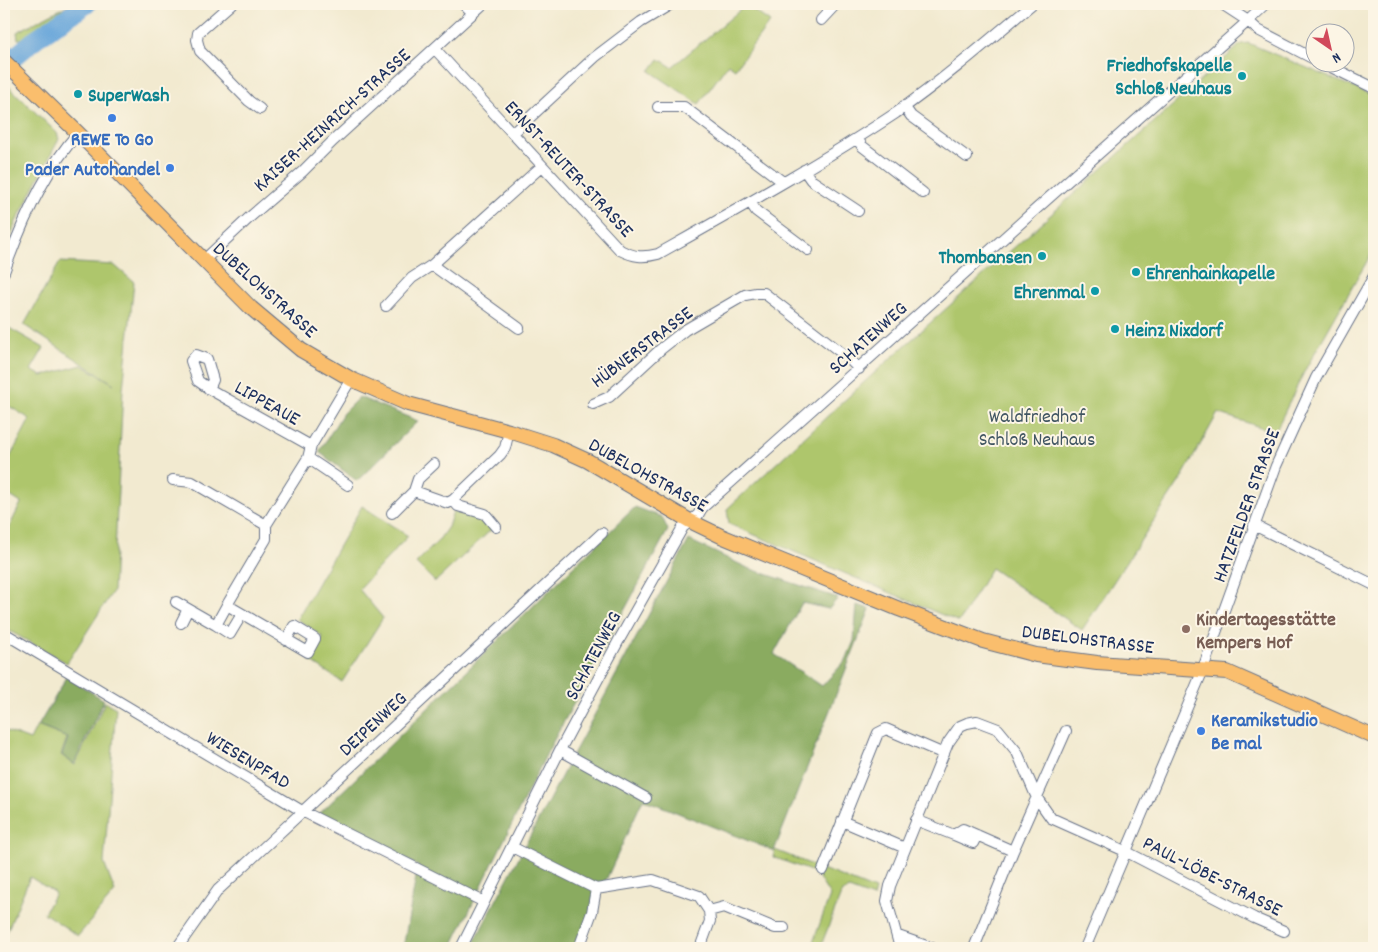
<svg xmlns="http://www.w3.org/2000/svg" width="1378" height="952" viewBox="0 0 1378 952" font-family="Dekko,sans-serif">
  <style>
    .green { fill: #aec66c; stroke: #647a65 }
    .forest { fill: #8aab60; stroke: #526d5f }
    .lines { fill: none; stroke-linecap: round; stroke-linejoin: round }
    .river { stroke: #67a6da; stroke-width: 19 }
    .minor-casing { stroke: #667086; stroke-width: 12 }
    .major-casing { stroke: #667086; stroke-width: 16 }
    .minor { stroke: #fff; stroke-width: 10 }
    .major { stroke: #fabe6d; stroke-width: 14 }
    .rail { stroke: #1b2f5e; stroke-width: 3 }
    .culture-dot { fill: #0f9aa8; stroke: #fcf5e5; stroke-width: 2 }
    .shop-dot { fill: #3f7fe0; stroke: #fcf5e5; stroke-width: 2 }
    .education-dot { fill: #8d6e63; stroke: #fcf5e5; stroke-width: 2 }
    .labels { text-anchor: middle; stroke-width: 4; stroke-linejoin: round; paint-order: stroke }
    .culture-label { font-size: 20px; font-weight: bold; fill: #0d838f; stroke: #fcf5e5; text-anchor: end }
    .street-label { font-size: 20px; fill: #1b2f5e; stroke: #fcf5e5 }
    .shop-label { font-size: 20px; font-weight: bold; fill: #366cbe; stroke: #fcf5e5 }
    .park-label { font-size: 20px; fill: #405562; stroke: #fcf5e5 }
    .education-label { font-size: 20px; font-weight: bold; fill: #785e54; stroke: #fcf5e5; text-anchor: start }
  </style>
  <rect width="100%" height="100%" fill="#fcf5e5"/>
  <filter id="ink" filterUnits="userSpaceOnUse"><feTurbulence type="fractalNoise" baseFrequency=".02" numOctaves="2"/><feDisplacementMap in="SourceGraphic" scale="10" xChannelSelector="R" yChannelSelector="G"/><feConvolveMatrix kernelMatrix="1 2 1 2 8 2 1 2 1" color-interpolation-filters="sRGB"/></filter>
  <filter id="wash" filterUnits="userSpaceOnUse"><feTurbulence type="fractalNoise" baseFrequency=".0096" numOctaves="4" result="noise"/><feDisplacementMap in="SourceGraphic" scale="20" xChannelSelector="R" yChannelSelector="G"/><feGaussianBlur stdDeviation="1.12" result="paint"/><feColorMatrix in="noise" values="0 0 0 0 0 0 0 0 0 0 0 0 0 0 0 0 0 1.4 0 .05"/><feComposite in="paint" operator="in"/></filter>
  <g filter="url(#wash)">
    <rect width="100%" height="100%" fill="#f2ead0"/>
    <path class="green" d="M70,4h5l-51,35h-6l-1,-7z
      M746,5l24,17 -35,47 -7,-5 -29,40 -49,-33 9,-12 13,8z
      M1248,43l126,53v153l-69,121 -30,62 -57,-19 -37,66 -99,151 -91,-62 -32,54 -230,-98 -2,-15 134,-124 380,-341z
      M4,82l53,51 2,6 -44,85 -11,31z
      M60,262l54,3 20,17 -11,107 -10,202 -46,72 -63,-35v-90l17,-35 -17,-11v-23l26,-50 -26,-16v-78l40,23 -13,22 11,6 40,-11 32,19 -90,-59z
      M362,506l46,30 -49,53 24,29 -41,64 -32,-21 13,-24 -26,-18z
      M453,511l32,10 7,8 -57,53 -19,-19 22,-22 10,-14z
      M105,702l11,6 -12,155 11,29 -37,44 -34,-23 11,-20 -25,-16 -26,62v-209l26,10 7,-14 30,12 -6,17 14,10z
      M775,850l100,40 -2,8 -24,-9 -7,3 -22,56h-9l19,-52 -14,-23 -43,-16z"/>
    <path class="forest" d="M359,397l59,24 -61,60 -38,-29 24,-39z
      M635,507l27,10 6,13 -120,221 -97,197h-48l15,-82 -101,-50z
      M689,540l59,28 90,30 -9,11 -27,-6 -28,51 48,32 24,-26 8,-19 3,-36 13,4 -96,242 -131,-52 -68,149h-104l99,-188z
      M67,677l37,23 -30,64 -12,-9 6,-17 -30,-12z"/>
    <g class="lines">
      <path class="river" d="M4,66l34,-29 49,-33"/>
    </g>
  </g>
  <g filter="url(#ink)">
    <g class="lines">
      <g class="minor-casing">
        <path id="minor" d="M231,4l-33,29 -1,7 3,11 49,50 11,8
          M464,4l9,9
          M1222,4l26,17 10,9 58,30
          M821,20l15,-16
          M435,49l185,201c14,7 23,8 38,4 80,-45 161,-90 238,-141 47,-33 92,-72 136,-109
          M1321,62l53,26
          M904,106l7,10 56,41
          M658,107h26l99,75
          M513,133l82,-76 46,-35 30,-18
          M857,138l5,8 61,47
          M804,170l7,10 47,31
          M750,202l6,9 52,39
          M203,261l47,-44 52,-45 31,-31 150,-137
          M432,265l87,63
          M4,272c17,-48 40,-101 74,-139
          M386,306l26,-28 20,-13 110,-99
          M209,389l4,-9 -6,-21 -11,-4 -5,6 7,20 13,9 100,56
          M593,404l16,-7 52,-48 24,-19 60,-35 11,-2h8l83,64 12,12
          M308,458l40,27
          M173,480l19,2 74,43
          M414,491l34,12 5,-3 47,-45 5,-7 4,-17
          M453,500l5,6 27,8 11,13
          M392,513l22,-22 4,-12 16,-15
          M1254,525l120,60
          M176,602l40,23 11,-20 81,47 7,-13 -21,-13 -8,14
          M227,605l39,-66v-14l42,-67 3,-12 40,-67
          M181,623l7,-14
          M216,625l14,9 12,-20
          M4,633l298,178 182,91
          M560,750l86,48
          M916,820l38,15 9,-6 50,22
          M842,821l63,27
          M954,835l19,8 4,-8
          M512,847l84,42 57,-9 46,16 10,15 1,10 -10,27
          M823,870l55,-137 8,-4 58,25
          M709,911l15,-4 51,21h9
          M898,936l34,12
          M177,948l41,-58 384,-357
          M461,948l99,-198 59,-110 64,-113 15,-12 4,-7 332,-297 214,-190 18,-17
          M579,948l13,-36 4,-23
          M900,948l-13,-47 3,-15 58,-143 12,-17 7,-3 10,-2 21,8 19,23 20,46 14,20 74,33 129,67 30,13
          M974,948l39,-97 53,-120
          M1085,948l115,-271 76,-211 40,-88 58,-102"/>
      </g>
      <g class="major-casing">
        <path id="major" d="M4,61l74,72 173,175 50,42 50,29 57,25 101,27 44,14 35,16 102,60 31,15 178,73 84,32 53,14 61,8 130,9 147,65"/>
      </g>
      <use href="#minor" class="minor"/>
      <use href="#major" class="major"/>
      <path class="rail" d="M1369,4l5,6"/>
    </g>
  </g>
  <g class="culture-dot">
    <circle cx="1242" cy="76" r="5"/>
    <circle cx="78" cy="94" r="5"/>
    <circle cx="1042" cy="256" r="5"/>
    <circle cx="1136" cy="272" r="5"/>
    <circle cx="1095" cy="291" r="5"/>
    <circle cx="1115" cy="329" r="5"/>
  </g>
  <g class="shop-dot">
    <circle cx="112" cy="118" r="5"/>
    <circle cx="170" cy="168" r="5"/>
    <circle cx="1201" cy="731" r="5"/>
  </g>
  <circle class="education-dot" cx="1186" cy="629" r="5"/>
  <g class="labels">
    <g class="culture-label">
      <text x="1232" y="71">Friedhofskapelle<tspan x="1232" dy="23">Schloß Neuhaus</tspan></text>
      <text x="88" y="101" text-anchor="start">SuperWash</text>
      <text x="1032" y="263">Thombansen</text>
      <text x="1146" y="279" text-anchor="start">Ehrenhainkapelle</text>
      <text x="1085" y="298">Ehrenmal</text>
      <text x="1125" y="336" text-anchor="start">Heinz Nixdorf</text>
    </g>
    <g class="street-label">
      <text transform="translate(331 119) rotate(-42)" y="7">KAISER-HEINRICH-STRASSE</text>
      <text transform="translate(570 168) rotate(47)" y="7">ERNST-REUTER-STRASSE</text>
      <text transform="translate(266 289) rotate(42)" y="7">DUBELOHSTRASSE</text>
      <text transform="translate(867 337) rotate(-42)" y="7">SCHATENWEG</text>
      <text transform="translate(641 346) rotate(-37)" y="7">HÜBNERSTRASSE</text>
      <text transform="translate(268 402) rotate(29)" y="7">LIPPEAUE</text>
      <text transform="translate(649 474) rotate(29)" y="7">DUBELOHSTRASSE</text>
      <text transform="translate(1245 505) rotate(-70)" y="7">HATZFELDER STRASSE</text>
      <text transform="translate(1088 638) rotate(7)" y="7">DUBELOHSTRASSE</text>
      <text transform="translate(592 655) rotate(-62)" y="7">SCHATENWEG</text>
      <text transform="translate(372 723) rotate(-43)" y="7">DEIPENWEG</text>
      <text transform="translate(249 759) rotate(31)" y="7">WIESENPFAD</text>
      <text transform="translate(1213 875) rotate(27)" y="7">PAUL-LÖBE-STRASSE</text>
    </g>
    <g class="shop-label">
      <text x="112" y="145">REWE To Go</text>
      <text x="160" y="175" text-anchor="end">Pader Autohandel</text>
      <text x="1211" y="726" text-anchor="start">Keramikstudio<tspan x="1211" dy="23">Be mal</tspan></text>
    </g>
    <g class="park-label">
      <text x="1037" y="422">Waldfriedhof<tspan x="1037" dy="23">Schloß Neuhaus</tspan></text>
    </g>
    <g class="education-label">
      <text x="1196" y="625">Kindertagesstätte<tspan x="1196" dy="23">Kempers Hof</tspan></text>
    </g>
  </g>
  <rect width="1378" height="952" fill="none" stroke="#fcf5e5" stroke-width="20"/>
  <g transform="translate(1330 48) rotate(146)"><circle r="24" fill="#fcf5e5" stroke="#a2a6af"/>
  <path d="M0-4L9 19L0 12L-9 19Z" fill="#d1495b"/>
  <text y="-8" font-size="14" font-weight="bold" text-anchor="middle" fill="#1b2f5e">N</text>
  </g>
</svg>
